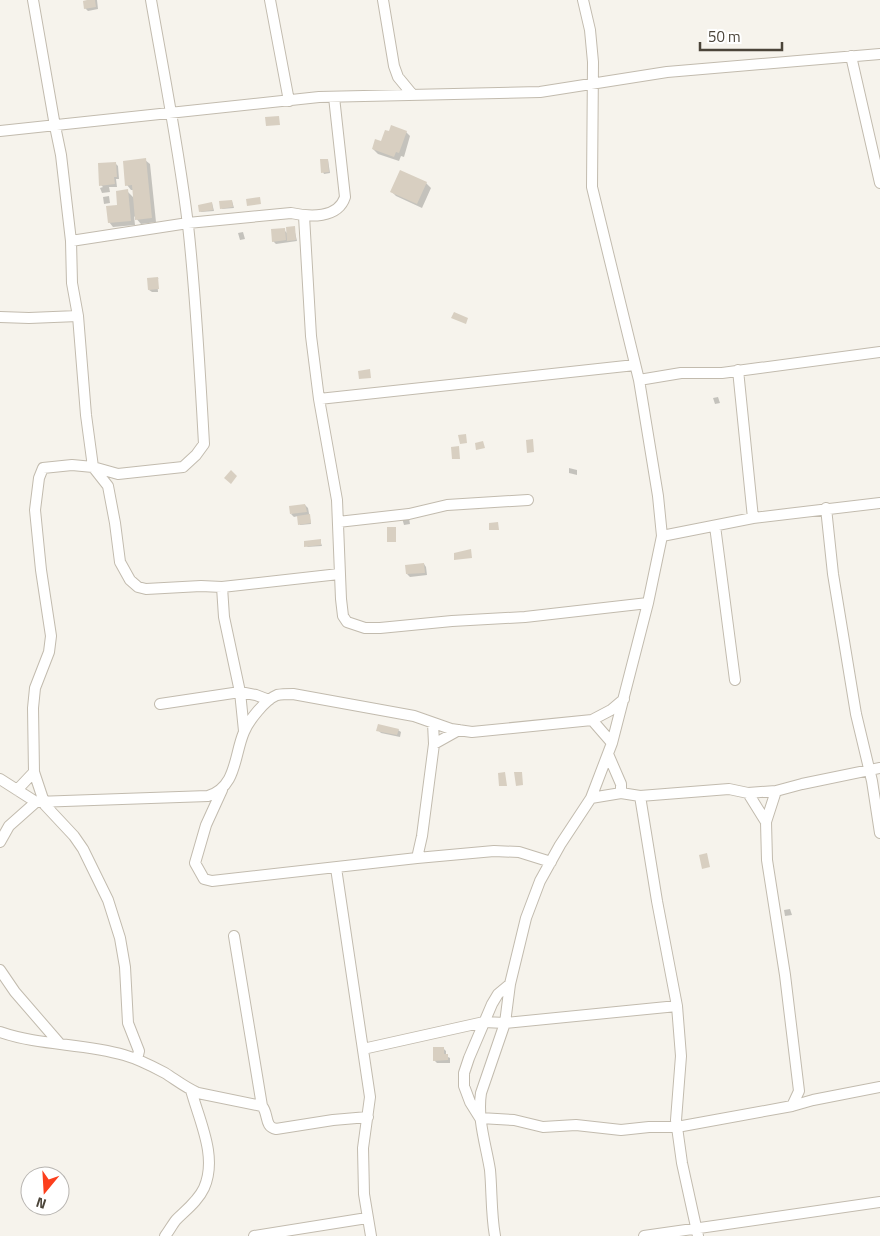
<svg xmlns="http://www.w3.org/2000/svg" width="880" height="1236" viewBox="0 0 880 1236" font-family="'Titillium Web',sans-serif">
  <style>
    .shadow { fill: #0003 }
    .building { fill: #d8cfc1 }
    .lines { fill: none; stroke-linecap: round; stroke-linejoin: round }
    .minor-casing { stroke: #c2bbae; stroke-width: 12 }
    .minor { stroke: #fff; stroke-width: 10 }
  </style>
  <rect width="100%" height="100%" fill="#f6f3ec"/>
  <path class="shadow" d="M88,0h9l1,9 -10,2 -3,-3z
    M406,132l4,4 -6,21 -3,-1 -2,5 -21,-7 -5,-5 9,-6z
    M145,160l5,4 6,58 -15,2 -7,-8 1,9 -22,2 -4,-5 18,-31 7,7 -1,-8h-2l-4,-5z
    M328,160l2,13 -6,1 -1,-2z
    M115,163l3,3 1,13h-3l1,8h-8l1,5 -8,1 -2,-5 3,-1 -2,-2z
    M426,183l5,5 -9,20 -26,-12 -5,-5z
    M109,196l1,7 -6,1 -1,-7z
    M232,201l2,7 -13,1z
    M212,203l2,8 -14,1z
    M294,228l3,13 -21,3 -3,-3 11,-11 3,3z
    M243,232l2,7 -5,1 -2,-7z
    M157,278l2,1h-2l1,13h-6l-3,-2z
    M718,397l2,6 -5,1 -2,-6z
    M569,468l8,2v5l-8,-2z
    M305,505l3,3 3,16 -11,1 -2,-9 -4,1 -3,-3z
    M402,518h7l1,6 -6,1z
    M320,540l2,6 -16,1z
    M424,564l2,3 1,8 -17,2 -3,-3z
    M378,730h20l3,2 -1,5 -19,-4z
    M790,909l2,6 -7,1 -1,-6z
    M443,1048l3,3v5l4,2v5h-13l-3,-3z"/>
  <path class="building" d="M87,0h8l1,7 -12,2 -1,-8z
    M279,116l1,9 -14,1 -1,-9z
    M391,125l16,6 -8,22 -3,-1 -2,5 -22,-8 3,-10 6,2 4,-11 4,1z
    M146,158l6,60 -17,2 -3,-35 -7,1 -2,-25z
    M320,159h8l1,13 -8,1z
    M116,162l1,15h-3l1,7 -16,2 -1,-23z
    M400,170l27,12 -10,22 -27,-12z
    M128,189l3,32 -23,2 -2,-17 11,-1 -1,-14z
    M260,197l1,7 -14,2 -1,-7z
    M232,200l1,7 -13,2 -1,-8z
    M212,202l1,8 -14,2 -1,-7z
    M295,226l1,14 -9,1 -1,-14z
    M285,228l1,12 -14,2 -1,-13z
    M158,277l1,12 -11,1 -1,-12z
    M454,312l14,6 -2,6 -15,-6z
    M370,369l1,9 -12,1 -1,-8z
    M466,434l1,9 -7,1 -2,-9z
    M533,439l1,13 -7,1 -1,-13z
    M483,441l2,7 -9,2 -1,-7z
    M459,446l1,13h-8l-1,-12z
    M231,470l6,6 -6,8 -7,-6z
    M305,504l2,8 -17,2 -1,-8z
    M310,514l1,9 -13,2 -1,-9z
    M498,522l1,8h-10v-7z
    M387,527h9v15h-9z
    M321,539v6l-17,2v-6z
    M471,549l1,9 -18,2v-7z
    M424,563l1,10 -19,1 -1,-9z
    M378,724l21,5 -2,6 -21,-4z
    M505,772l2,14h-8l-1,-13z
    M514,772h8l1,13 -7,1z
    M707,853l3,14 -8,2 -3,-14z
    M433,1047h11v7h4v6l-15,1z"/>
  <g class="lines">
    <g class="minor-casing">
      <path id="minor" d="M33,0l22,126 6,29 10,86 1,42 6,33 8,99 7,52 -21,-2 -29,3 -4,10 -4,32 6,60 10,66 -2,16 -14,36 -2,20 1,64 11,33 29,31 9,13 25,51 12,38 5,29 3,56 11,28 -2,8
        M270,0l19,101
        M383,0l11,66 4,11 14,17
        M851,56l29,127
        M0,131l319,-34 221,-5 127,-20 213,-18
        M304,216l7,120 8,63 18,101 4,99 2,17 4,6 18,6h15l72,-7 73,-4 123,-14
        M71,241l117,-18 103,-10c18,4 47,6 54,-16l-11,-100
        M0,317l29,1 49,-2
        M738,370l15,148
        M639,380l42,-7h41l158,-21
        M319,399l316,-34
        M93,467l25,7 65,-7 13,-12 8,-11c-4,-73 -8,-147 -16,-219 -9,-76 -24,-150 -37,-225
        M93,467l15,19 7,37 5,39 10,18 8,7 8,2 55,-3 21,1 117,-13
        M826,508l7,66 23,140 16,67 8,52
        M338,522l71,-8 38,-9 81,-5
        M715,526l20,154
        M662,536l91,-18 127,-15
        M222,587l2,30 16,75 4,39
        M160,704l80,-12 16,3 13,5
        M592,720l20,23
        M434,744l25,-14
        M608,754l13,30v9
        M0,779l36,23 172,-6c29,-9 26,-41 36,-64 5,-12 21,-32 33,-37 5,-1 11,-1 16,-1l121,22 37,13 21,3 120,-12 19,-10 13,-11
        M17,790l17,-18
        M222,790l-16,35 -11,38 9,16 8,2 205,-23 77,-7 25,1 32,10
        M776,791l-10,31 1,38 18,115 14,116 -7,15
        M748,793l18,29
        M640,796l17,105 20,105 4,50 -5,64 6,43 16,73
        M591,798l30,-5 19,3 89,-7 19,4 28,-2 26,-7 78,-16
        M0,842l9,-16 27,-24
        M417,858l5,-22 12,-92 -1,-21
        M336,868l34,229 -7,51 1,46 7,42
        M234,936l28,170
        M0,970l15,22 45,52
        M510,984l-12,10 -6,10 -23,54 -5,15v13l6,16 10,16 34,2 29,7 33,-2 45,5 28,-3h28l115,-21 21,-6 67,-13
        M0,1032c40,14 83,11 124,23 14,4 28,11 41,18 11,7 21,15 33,20l64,13c7,8 2,21 14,23l57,-9 35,-3
        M363,1049l121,-27 21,1 172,-17
        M165,1236c4,-5 7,-11 11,-16 10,-10 22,-19 28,-32 14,-31 -5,-68 -13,-98
        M254,1236l113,-18
        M495,1236c-4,-22 -3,-44 -5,-66 -4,-25 -13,-51 -9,-77l24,-70 5,-39 16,-66 14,-37 20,-36 31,-47 21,-55 36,-140 14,-67 -4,-40 -19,-116 -47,-193 1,-125 -3,-32 -7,-30
        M644,1236l236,-34"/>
    </g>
    <use href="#minor" class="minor"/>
  </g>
  <g transform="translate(45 1191) rotate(198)"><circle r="24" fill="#ffffff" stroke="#b7b4b0"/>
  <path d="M0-4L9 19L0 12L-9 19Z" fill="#fc3f1d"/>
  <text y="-8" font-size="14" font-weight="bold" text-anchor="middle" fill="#4b4439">N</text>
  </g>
  <path d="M700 42v8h82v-8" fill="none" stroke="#4b4439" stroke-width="2.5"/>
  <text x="708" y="42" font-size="15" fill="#4b4439" stroke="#ffffff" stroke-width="4" paint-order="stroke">50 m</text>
</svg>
